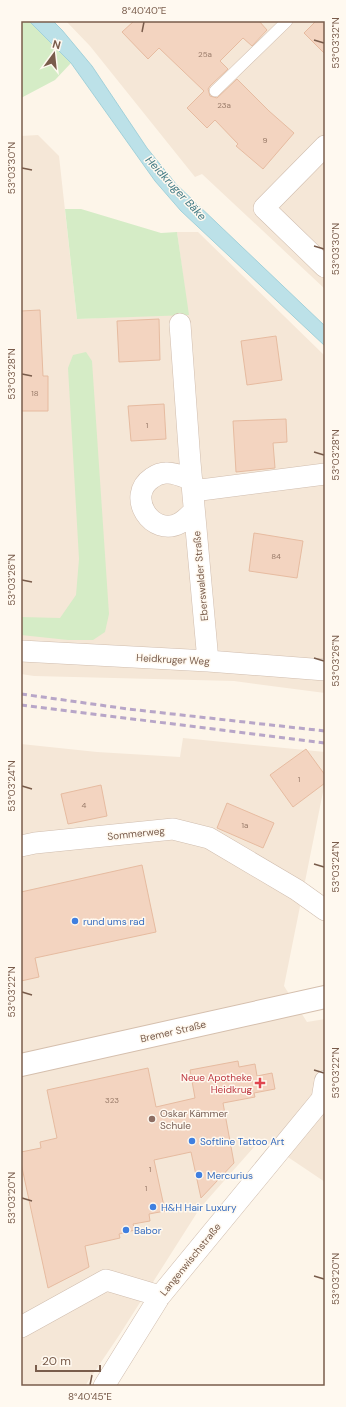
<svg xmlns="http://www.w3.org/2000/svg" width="346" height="1407" viewBox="0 0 346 1407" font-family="'DM Sans',sans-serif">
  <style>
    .residential { fill: #f5e7d7 }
    .green { fill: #d5ecc6 }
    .water { fill: #bce1e8; stroke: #a2d1da }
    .building { fill: #f3d4c0; stroke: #e6bba0 }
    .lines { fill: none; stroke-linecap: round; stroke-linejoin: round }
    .lane-casing { stroke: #d0bdae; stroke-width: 12 }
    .street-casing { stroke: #d0bdae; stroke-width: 22 }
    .secondary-casing { stroke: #d5bfad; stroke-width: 24 }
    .lane { stroke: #fff; stroke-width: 11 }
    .street { stroke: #fff; stroke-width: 21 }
    .secondary { stroke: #fff; stroke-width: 22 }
    .rail { stroke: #b8a6c8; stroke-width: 3; stroke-dasharray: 6 4; stroke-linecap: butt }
    .ticks { fill: none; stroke: #795c4b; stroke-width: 1.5 }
    .shop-dot { fill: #3f7fe0; stroke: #fff9f0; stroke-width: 1.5 }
    .health-dot { fill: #e0444e; stroke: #fff9f0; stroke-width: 1.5 }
    .education-dot { fill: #8d6e63; stroke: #fff9f0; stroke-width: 1.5 }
    .labels { text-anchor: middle; stroke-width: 3; stroke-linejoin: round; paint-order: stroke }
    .number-label { font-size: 8px; fill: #987a68 }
    .street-label { font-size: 10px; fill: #795c4b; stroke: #fff9f0 }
    .shop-label { font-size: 10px; fill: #366cbe; stroke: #fff9f0; text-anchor: start }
    .health-label { font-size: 10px; fill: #be3a42; stroke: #fff9f0; text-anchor: end }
    .education-label { font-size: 10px; fill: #785e54; stroke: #fff9f0; text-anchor: start }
    .water-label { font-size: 11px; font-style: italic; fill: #417a85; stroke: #fff9f0 }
    .neatline { fill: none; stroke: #795c4b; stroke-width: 1.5 }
    .ticks-label { font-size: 10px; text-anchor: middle; fill: #795c4b }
  </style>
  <rect width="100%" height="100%" fill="#fdf5e9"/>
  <path class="residential" d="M66,21h259v268l-123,-115 -7,3 -105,-131z
    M38,135l21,21 18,163 111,-5 -11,-82h21l127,124v337l-91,-12 -200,-5 -13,-2v-538z
    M183,738l142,14v30l-41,204 23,36 18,-3v163l-64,-43 -61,69 -80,126 -35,52h-64v-642l76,8 83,5z"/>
  <path class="green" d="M21,21h8l42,42 -16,17 -34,18z
    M65,209h16l80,24 16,-1 12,83 -112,4z
    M86,352l6,9 17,253 -4,18 -12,8h-25l-47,-5v-18l39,1 16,-23 3,-36 -11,-191 5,-13z"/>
  <path class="water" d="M29,21h24l9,9 30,36 55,82 29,36 149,142v20l-144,-135 -26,-30 -84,-118z"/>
  <path class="building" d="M134,21h125l8,9 -15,16 -9,-8 -23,23 8,8 -18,17 -2,3 2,7 7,2 20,-19 32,32 25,22 -31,36 -27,-23 2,-2 -23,-24 -8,8 -20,-20 17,-17 -45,-43 -11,11 -26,-27z
    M316,21h9v33l-21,-21z
    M40,310l3,66h5v35h-27v-100z
    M159,319l1,41 -41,2 -2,-41z
    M276,336l6,44 -35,5 -6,-44z
    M164,404l2,35 -35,2 -3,-35z
    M286,419l1,23 -14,1 2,25 -39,4 -3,-51z
    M254,533l49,8 -6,37 -48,-7z
    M306,749l19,26v8l-32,24 -23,-32z
    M101,785l6,31 -39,8 -7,-30z
    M227,803l47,20 -11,25 -46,-20z
    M142,865l14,67 -121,26 4,19 -18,4v-89z
    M238,1061l1,6 16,-3 2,12 15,-3 3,16 -21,4 1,4 -32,6 11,60 -33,35 -10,-46 -37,8 11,51 -16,3 1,7 -17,3 2,6 -16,4 1,4 -35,8 4,21 -41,21 -27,-125v-11l20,-4 -1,-6 17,-4 -10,-48 101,-22 8,39 39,-9 -5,-28z"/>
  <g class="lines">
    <g class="lane-casing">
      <path id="lane" d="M215,91l72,-70"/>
    </g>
    <g class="street-casing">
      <path id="street" d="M325,146l-61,62 61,59
        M180,324l10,138 18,199
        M192,480c-8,-3 -18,-8 -26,-7 -6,0 -10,2 -14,5 -27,18 0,60 28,45 5,-3 10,-8 14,-12
        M193,491l132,-17
        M21,651l187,10 117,9
        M21,846l14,-3 138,-14 36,9 88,52 28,20
        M21,1327l85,-47 54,16
        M104,1386l56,-90 162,-197 3,-18"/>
    </g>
    <g class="secondary-casing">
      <path id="secondary" d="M21,1065l304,-68"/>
    </g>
    <use href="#lane" class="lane"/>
    <use href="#street" class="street"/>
    <use href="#secondary" class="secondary"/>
    <path class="rail" d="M21,694l107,15 197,22
      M21,705l304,38"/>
  </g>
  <path class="ticks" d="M142,32l2,-10M314,40l10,3M22,168l10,2M314,246l10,3M22,374l10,2M314,452l10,3M22,580l10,2M314,658l10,3M22,786l10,3M314,864l10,3M22,992l10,3M314,1070l10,3M22,1198l10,3M314,1276l10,3M90,1385l2,-10"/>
  <g class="shop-dot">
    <circle cx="75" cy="921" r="4"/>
    <circle cx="192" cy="1141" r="4"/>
    <circle cx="199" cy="1175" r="4"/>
    <circle cx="153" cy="1207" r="4"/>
    <circle cx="126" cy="1230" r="4"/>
  </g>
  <path class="health-dot" d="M258 1077h4v4h4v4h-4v4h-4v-4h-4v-4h4z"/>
  <circle class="education-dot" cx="152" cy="1119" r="4"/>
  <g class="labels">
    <g class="number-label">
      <text x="205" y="57">25a</text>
      <text x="224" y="108">23a</text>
      <text x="265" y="143">9</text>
      <text x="35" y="396">18</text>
      <text x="147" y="428">1</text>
      <text x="276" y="559">84</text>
      <text x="299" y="782">1</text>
      <text x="84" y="808">4</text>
      <text x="245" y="828">1a</text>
      <text x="112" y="1103">323</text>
      <text x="150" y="1172">1</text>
      <text x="146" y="1191">1</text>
    </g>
    <g class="street-label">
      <text transform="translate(200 576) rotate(-95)" y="4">Eberswalder Straße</text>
      <text transform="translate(173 659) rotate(3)" y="4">Heidkruger Weg</text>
      <text transform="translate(136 833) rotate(-6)" y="4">Sommerweg</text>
      <text transform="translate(173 1031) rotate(-13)" y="4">Bremer Straße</text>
      <text transform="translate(190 1259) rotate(-51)" y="4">Langenwischstraße</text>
    </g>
    <g class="shop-label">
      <text x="83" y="925">rund ums rad</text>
      <text x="200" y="1145">Softline Tattoo Art</text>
      <text x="207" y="1179">Mercurius</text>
      <text x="161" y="1211">H&amp;H Hair Luxury</text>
      <text x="134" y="1234">Babor</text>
    </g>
    <g class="health-label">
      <text x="252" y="1081">Neue Apotheke<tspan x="252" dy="12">Heidkrug</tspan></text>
    </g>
    <g class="education-label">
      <text x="160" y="1117">Oskar Kämmer<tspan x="160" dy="12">Schule</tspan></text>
    </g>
    <g class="water-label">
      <text transform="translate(176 188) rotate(47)" y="4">Heidkruger Bäke</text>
    </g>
  </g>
  <rect width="346" height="1407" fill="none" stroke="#fff9f0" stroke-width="44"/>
  <g transform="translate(54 54) rotate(15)" stroke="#fff9f0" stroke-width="3" paint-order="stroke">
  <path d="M0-3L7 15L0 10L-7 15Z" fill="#795c4b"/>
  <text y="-6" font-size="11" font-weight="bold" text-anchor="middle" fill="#795c4b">N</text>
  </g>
  <path d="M36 1365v6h64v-6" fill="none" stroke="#795c4b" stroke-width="2"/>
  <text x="42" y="1365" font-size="12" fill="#795c4b" stroke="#fff9f0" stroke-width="3" paint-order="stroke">20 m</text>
  <rect x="22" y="22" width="302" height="1363" class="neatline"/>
  <g class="ticks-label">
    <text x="144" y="14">8°40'40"E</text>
    <text transform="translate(335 43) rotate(-90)" y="4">53°03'32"N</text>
    <text transform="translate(11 168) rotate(-90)" y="4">53°03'30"N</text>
    <text transform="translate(335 249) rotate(-90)" y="4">53°03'30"N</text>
    <text transform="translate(11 374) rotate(-90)" y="4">53°03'28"N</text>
    <text transform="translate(335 455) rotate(-90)" y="4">53°03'28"N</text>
    <text transform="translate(11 580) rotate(-90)" y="4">53°03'26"N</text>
    <text transform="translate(335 661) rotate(-90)" y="4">53°03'26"N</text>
    <text transform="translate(11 786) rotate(-90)" y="4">53°03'24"N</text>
    <text transform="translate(335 867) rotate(-90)" y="4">53°03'24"N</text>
    <text transform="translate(11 992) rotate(-90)" y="4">53°03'22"N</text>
    <text transform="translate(335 1073) rotate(-90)" y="4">53°03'22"N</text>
    <text transform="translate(11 1198) rotate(-90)" y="4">53°03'20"N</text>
    <text transform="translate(335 1279) rotate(-90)" y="4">53°03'20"N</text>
    <text x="90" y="1400">8°40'45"E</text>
  </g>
</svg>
